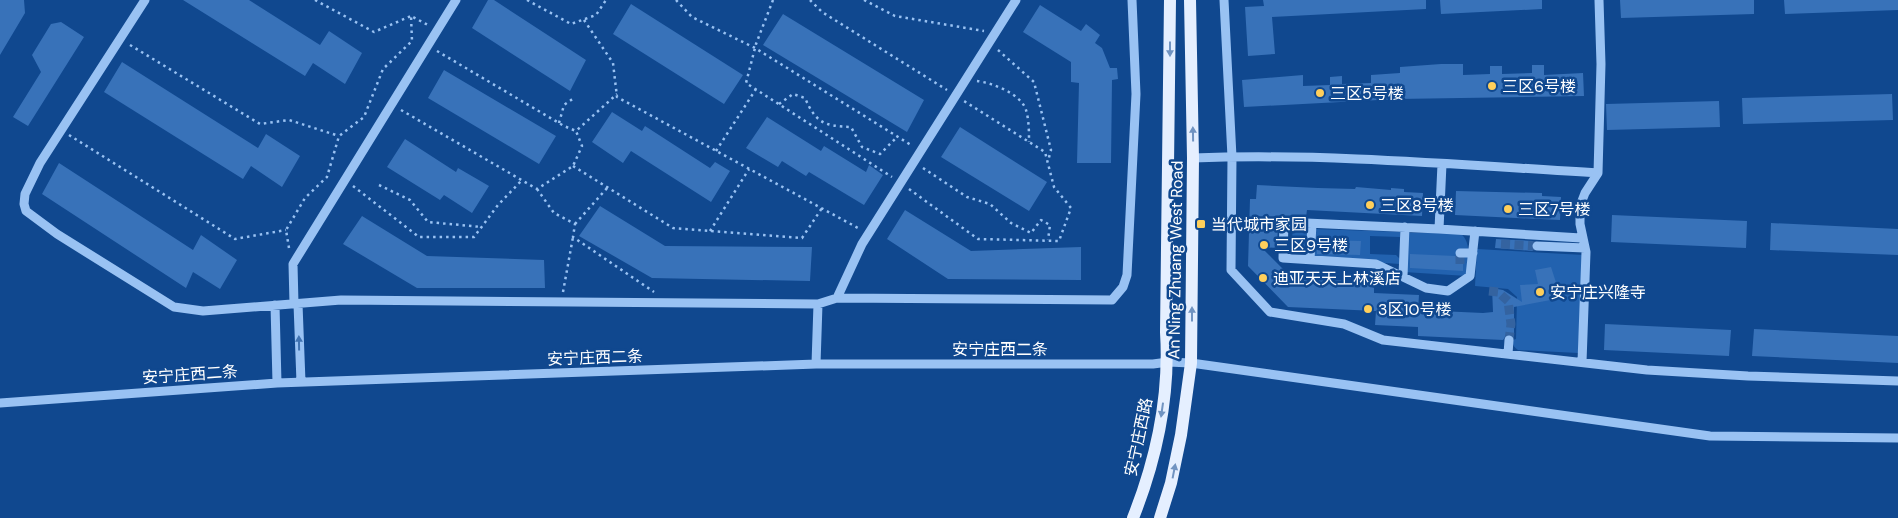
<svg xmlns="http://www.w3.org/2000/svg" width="1898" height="518" viewBox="0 0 1898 518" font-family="'DM Sans','Noto Sans SC',sans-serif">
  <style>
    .green { fill: #2262af }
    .building { fill: #3872b9 }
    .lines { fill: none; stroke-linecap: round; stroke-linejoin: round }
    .minor-tunnel { stroke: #3463a0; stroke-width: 9; stroke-dasharray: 9 4.5; stroke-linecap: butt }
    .path { stroke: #99c2f3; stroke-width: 2.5; stroke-dasharray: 2.5 4; stroke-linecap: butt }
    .minor { stroke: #99c2f3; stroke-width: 9 }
    .major { stroke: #e5efff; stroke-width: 12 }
    .oneway { fill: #7093c1 }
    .oneway2 { fill: #4073b2 }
    .poi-dot { fill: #ffcf5b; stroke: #10488f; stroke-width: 2 }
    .labels { text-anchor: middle; stroke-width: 5; stroke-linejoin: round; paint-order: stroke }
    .poi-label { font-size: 16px; fill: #fff; stroke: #10488f; text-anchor: start }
    .street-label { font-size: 16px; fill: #fff; stroke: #10488f }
  </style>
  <rect width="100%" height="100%" fill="#10488f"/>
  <path class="green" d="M1293,228l15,2 -3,20h-14z
    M1315,229l85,3v5l-30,-1v18l26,1 5,5 -1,4 -89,-6z
    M1407,233h53c13,10 7,28 7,43l-63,-4z
    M1477,249l107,6 -6,98 -60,-3c-4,-3 -6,-5 -5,-10l3,-1 1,-42 -9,-8 -33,-3z"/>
  <path class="building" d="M0,0h24l1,13 -25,42z
    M183,0h66l71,45 9,-14 33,22 -17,31 -32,-21 -8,13z
    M488,0h6l92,60 -16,31 -98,-63z
    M1263,0h163v9l-154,8 3,37 -27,2 -3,-49 19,-1z
    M1440,0h102v9l-101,5z
    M1620,0h134v14l-133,4z
    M1784,0h114v10l-113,4z
    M631,4l112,71 -19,29 -111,-70z
    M1040,5l41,26 5,-7 14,11 -5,8 7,5 8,20h7l1,11 -6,1 -1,83h-34l2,-80 -8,-1v-20l-48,-30z
    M783,14l141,86 -17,32 -144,-87z
    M61,22l23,15 -56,89 -15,-9 28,-45 -9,-17 19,-31z
    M122,62l136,86 8,-14 34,22 -18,31 -31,-21 -8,13 -139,-87z
    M1441,64h22v11l27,-1v-8h12v8l30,-1v-8h12v10l39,-2 1,23 -187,3 -153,8 -2,-27 61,-5v11l27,-1v-8l12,-1v8l29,-1v-8l29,-2v-6z
    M444,70l112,66 -17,28 -111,-66z
    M1892,94l1,26 -150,4 -1,-26z
    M1719,101l1,26 -113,3 -1,-26z
    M612,112l30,19 3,-5 65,42 5,-6 15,9 -19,31 -80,-51 -8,12 -31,-21z
    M767,117l54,34 3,-5 42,26 3,-7 14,10 -19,30 -55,-33 -3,4 -24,-15 -4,6 -32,-19z
    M960,127l87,55 -18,29 -88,-54z
    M405,139l51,33 2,-4 31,18 -17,27 -28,-18 -4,5 -53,-33z
    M59,163l134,87 8,-15 36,25 -17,29 -27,-17 -7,16 -144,-94z
    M1257,185l61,3 37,1 1,-2 35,3v-2l13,1v3l19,1 -1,23 -115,-6 -1,7h-25l-3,5 -1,26 -16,-1 24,24 -1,7 90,4v11l45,2 -1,15 65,3 10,-1 -1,-24 11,2 19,12 -2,-17 18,-1 -3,-14 16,-3 10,31 -47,9v29l-7,-2 -4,6 -85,-4v-9l-43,-2 1,-14 -88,-4 -40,-41 2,-67h6z
    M1456,191l86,2v3l19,1 -1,23 -105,-5z
    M600,206l65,40 147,1 -2,34 -158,-3 -73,-42z
    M905,210l66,41 110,-4v33l-133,-1 -61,-40z
    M1612,215l135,6 -1,27 -135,-6z
    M362,216l65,40 117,4 1,28h-128l-74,-44z
    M1771,223l127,6v26l-128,-5z
    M1496,239l37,2 -2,5 2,5 -38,-3z
    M1317,240l44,1 -1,14 -43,-1z
    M1410,254l45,2 8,3v12l-53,-3z
    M1605,324l126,6 -2,26 -125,-6z
    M1754,329l144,7v27l-146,-7z"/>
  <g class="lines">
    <path class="minor-tunnel" d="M1501,244l36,2
      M1460,264v-11
      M1489,291l9,1 10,9 3,23 -2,16"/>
    <path class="path" d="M315,0l59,32 37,-16
      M527,0l44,24 25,-9 10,-15
      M676,0l16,17 63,31 156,97
      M773,0l-17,44 -10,39 146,94
      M810,0l12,12 125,78
      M864,0l31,16 89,15
      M584,20l29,43 4,34 241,131
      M130,45l130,79 29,-4 50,16
      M998,50l36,32 17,68 -3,11
      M437,51l127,75 12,5
      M977,81c16,2 44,13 49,29 3,10 3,22 3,32
      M779,104l14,-10 12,4c11,25 19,28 46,29l11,20 18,7 17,-17
      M401,110l136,79 36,-23 9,-20 -6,-15 41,-37
      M559,123l5,-18 10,-7
      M69,135l166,104 51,-9
      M716,151l40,-62
      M573,166l100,62 129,10 20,-30
      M923,168l44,29 23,7 21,19 20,10 10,-13 9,5 -2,15
      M379,185l31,15 18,22 54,5
      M353,186l66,51h55l24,-32 24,-25
      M537,189l17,24 21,11 -2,13 81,55
      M909,189l69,50 81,2 12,-33 -17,-21 -9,-35 -81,-51
      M575,224l33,-37
      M710,231l39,-62
      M289,248l-3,-18 19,-32 22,-21 12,-41 25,-19 19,-48 29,-28 -1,-25 17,9
      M563,292l10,-55"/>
    <path class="minor" d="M145,0l-105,163 -15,31 -1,10 2,7 31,23 117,73 29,4 138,-11 477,4 19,-6 275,2 11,-13 4,-12 9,-181 -4,-94
      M1224,0l8,157 -1,113 39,42 74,12 39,16 264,30 101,6 150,5
      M1193,158c135,-5 270,7 405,15
      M1442,164l-3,65 -155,-7 -1,36 93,6 50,24 22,3 22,-15 5,-45
      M1439,229l142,9
      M1537,246l48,2
      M1460,253h13
      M1310,260l2,-36
      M1403,276l2,-49
      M837,298l25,-54 154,-244
      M294,304l-1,-40 163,-264
      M298,304l3,78
      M275,305l2,78
      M1508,354l1,-14
      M1582,362l4,-110 -6,-28v-18l5,-13 13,-20 3,-109 -2,-64
      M816,364l2,-60
      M0,403l277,-20 539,-19h337l15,-2 23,1 519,73 188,2"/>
    <path class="major" d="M1133,518c23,-58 37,-123 33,-186l4,-332
      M1160,518l11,-35 10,-48 10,-72 2,-205 -3,-158"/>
  </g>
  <defs><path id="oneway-solid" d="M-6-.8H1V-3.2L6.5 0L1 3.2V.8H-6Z" transform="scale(1.25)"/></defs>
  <g class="oneway">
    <use href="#oneway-solid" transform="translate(1170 49) rotate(90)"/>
    <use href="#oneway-solid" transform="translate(1193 134) rotate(-91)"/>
    <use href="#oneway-solid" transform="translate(1192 314) rotate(-90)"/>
    <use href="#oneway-solid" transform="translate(1162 410) rotate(98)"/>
    <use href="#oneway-solid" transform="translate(1174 471) rotate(-79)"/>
  </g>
  <use class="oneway2" href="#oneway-solid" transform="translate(299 343) rotate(-91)"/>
  <g class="poi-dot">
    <circle cx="1492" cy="86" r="5"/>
    <circle cx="1320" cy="93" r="5"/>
    <circle cx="1370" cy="205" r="5"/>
    <circle cx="1508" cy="209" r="5"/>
    <rect x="1196" y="219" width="10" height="10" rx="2.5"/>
    <circle cx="1264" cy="245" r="5"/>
    <circle cx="1263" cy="278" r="5"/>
    <circle cx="1540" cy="292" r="5"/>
    <circle cx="1368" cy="309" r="5"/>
  </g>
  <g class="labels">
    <g class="poi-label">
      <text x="1502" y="92">三区6号楼</text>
      <text x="1330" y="99">三区5号楼</text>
      <text x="1380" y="211">三区8号楼</text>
      <text x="1518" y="215">三区7号楼</text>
      <text x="1211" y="230">当代城市家园</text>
      <text x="1274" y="251">三区9号楼</text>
      <text x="1273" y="284">迪亚天天上林溪店</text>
      <text x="1550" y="298">安宁庄兴隆寺</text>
      <text x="1378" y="315">3区10号楼</text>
    </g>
    <g class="street-label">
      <text transform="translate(1175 260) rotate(-89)" y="6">An Ning Zhuang West Road</text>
      <text x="1000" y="355">安宁庄西二条</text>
      <text transform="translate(595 357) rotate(-2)" y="6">安宁庄西二条</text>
      <text transform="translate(190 374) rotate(-4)" y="6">安宁庄西二条</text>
      <text transform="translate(1138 437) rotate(-78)" y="6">安宁庄西路</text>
    </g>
  </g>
</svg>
